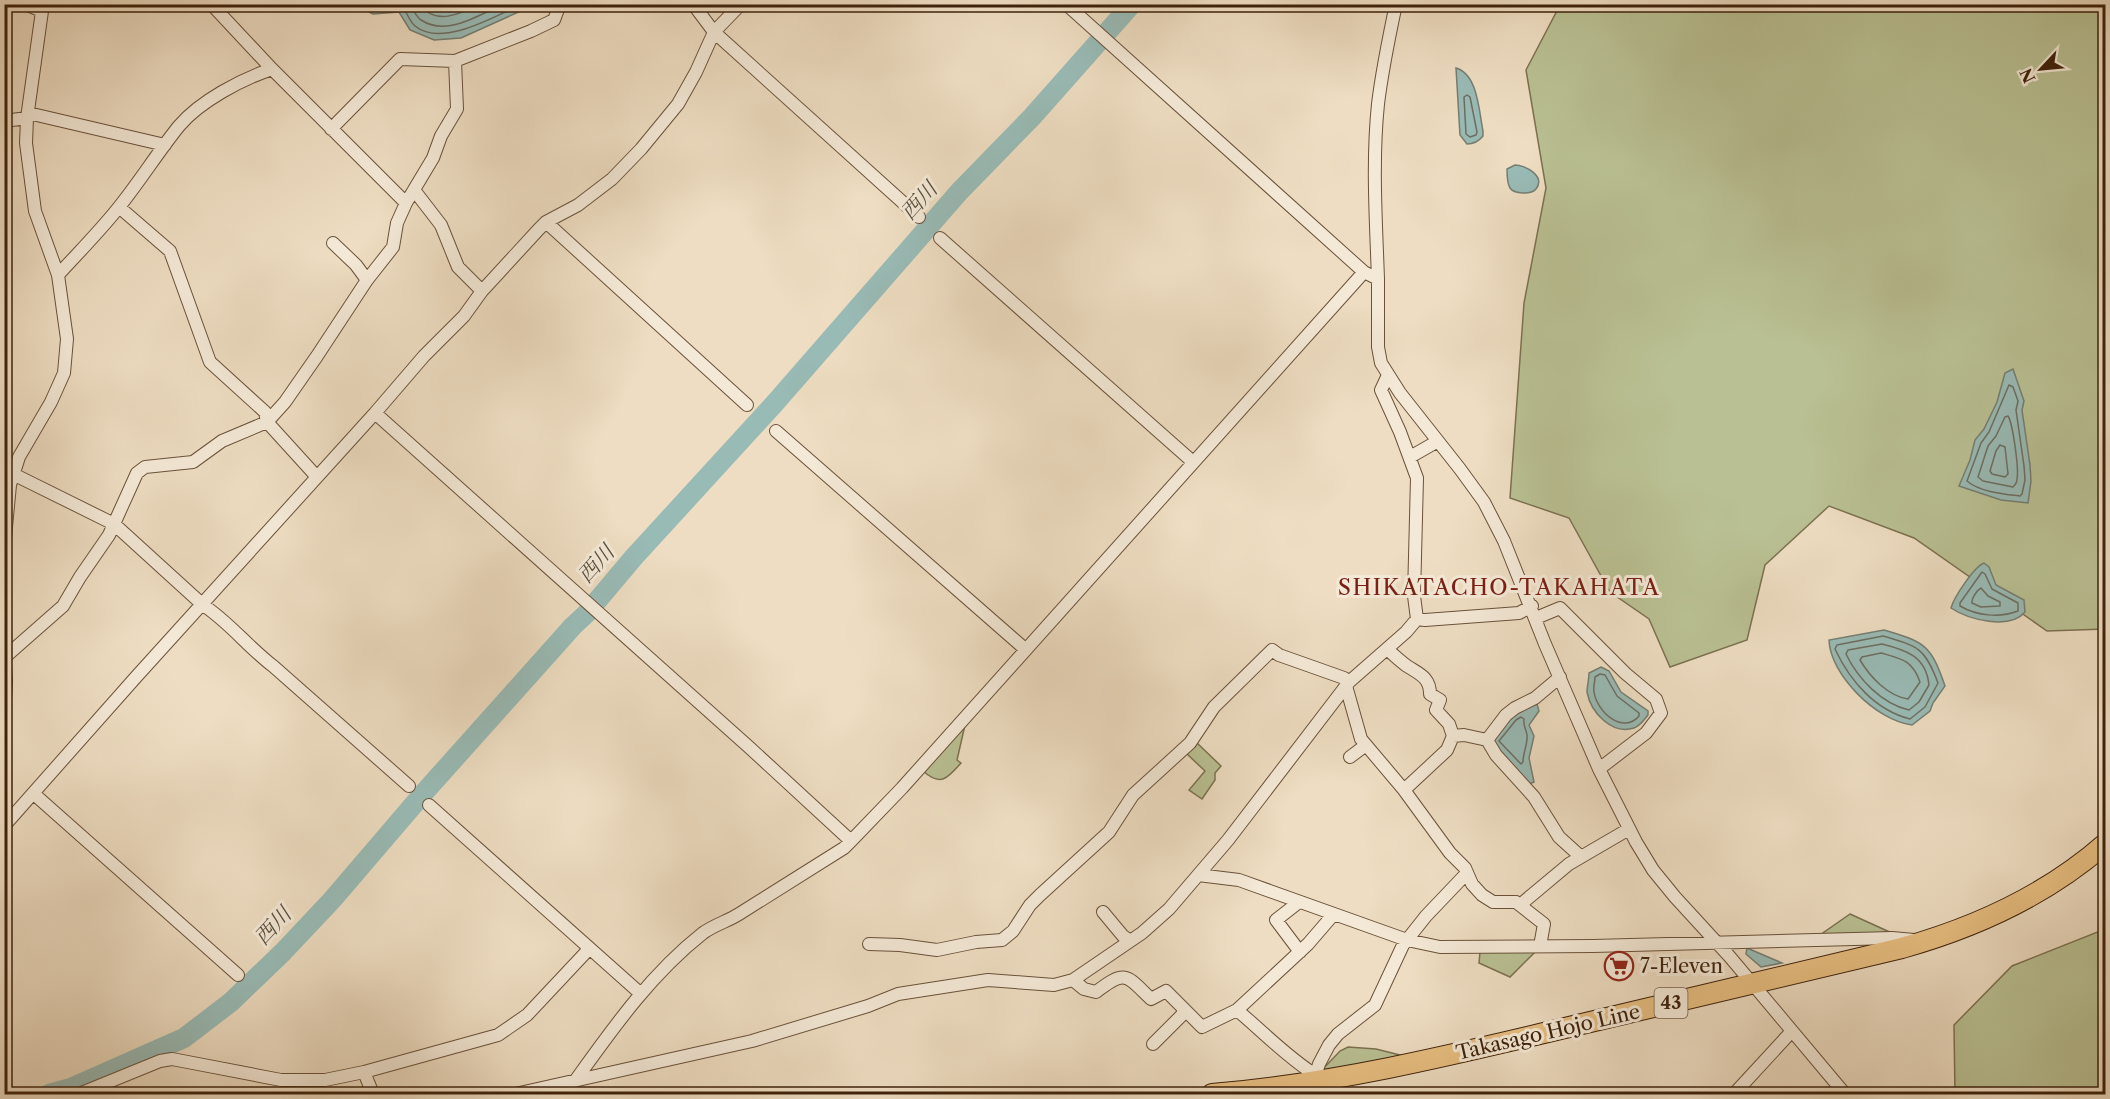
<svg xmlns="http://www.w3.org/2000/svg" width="2110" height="1099" viewBox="0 0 2110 1099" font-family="'Libre Caslon Text','Noto Serif JP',serif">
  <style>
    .green { fill: #b9c093; stroke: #7c7150; stroke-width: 1.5 }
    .water { fill: #99bbb6; stroke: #757e72; stroke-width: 1.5 }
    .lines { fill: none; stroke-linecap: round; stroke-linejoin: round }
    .shore { stroke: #6c6e61; stroke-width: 1.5 }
    .river { stroke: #99bbb6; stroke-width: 20 }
    .street-casing { stroke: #6a513a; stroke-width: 14 }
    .primary-casing { stroke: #3e220c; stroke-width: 22 }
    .street { stroke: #f4e9d7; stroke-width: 12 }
    .primary { stroke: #e7be81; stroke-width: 20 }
    .labels { text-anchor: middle; stroke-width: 6; stroke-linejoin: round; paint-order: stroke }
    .shield { fill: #f4e9d7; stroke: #755e49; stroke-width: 1.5 }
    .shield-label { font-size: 18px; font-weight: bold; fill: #3e220c }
    .poi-label { font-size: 20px; fill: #3e220c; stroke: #f4e9d7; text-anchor: start }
    .street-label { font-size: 20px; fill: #3e220c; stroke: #f4e9d7 }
    .water-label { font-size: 21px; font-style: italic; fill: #59503f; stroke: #f4e9d7 }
    .quarter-label { font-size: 22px; letter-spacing: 1.5px; fill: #7a1f14; stroke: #f4e9d7 }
  </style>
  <rect width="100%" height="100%" fill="#eeddc2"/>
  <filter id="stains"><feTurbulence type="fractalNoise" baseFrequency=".00333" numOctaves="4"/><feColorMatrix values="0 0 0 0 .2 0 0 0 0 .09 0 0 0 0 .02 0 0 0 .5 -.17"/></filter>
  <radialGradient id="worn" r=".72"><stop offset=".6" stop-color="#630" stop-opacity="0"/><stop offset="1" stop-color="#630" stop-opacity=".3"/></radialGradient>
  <path class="green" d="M1560,5h545v624l-58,2 -133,-93 -85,-32 -64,59 -18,75 -77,27 -21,-48 -39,-27 -41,-74 -59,-20 14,-195 22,-115 -20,-118z
    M965,725l-8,35 4,3c-13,15 -20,24 -38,8z
    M1197,743l24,23 -6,7v7l-13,19 -13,-9 16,-19 -18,-17z
    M1850,914l44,20 -74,1z
    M2105,929v165h-150l-1,-69 58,-59z
    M1533,951l1,2 -24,24 -31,-14 1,-11z
    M1348,1047l28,2 28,7 -84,16 20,-21z"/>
  <path class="water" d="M344,5h190l-73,33 -27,2 -24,-10 -11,-18 -26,2 -8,-4z
    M1456,68c22,6 23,44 27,63v5c-4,5 -10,8 -16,8l-7,-9z
    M1515,165c10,0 31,11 21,24 -5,6 -22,5 -26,-1 -3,-5 -3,-13 -3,-19z
    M2013,369l11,32 -2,9 8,55 1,16 -3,22 -27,-3 -42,-14 11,-26 5,-20 9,-11 13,-27 8,-29z
    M1984,563l5,4 7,18 28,15 1,12c-15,18 -56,8 -74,-4 3,-11 23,-41 33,-45z
    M1884,630c41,12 47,15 61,56l-12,17 -3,8 -18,14c-35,-4 -82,-50 -83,-85z
    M1601,667l8,4 12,21 27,19v4c-4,5 -8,11 -14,13 -22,7 -43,-15 -47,-36 0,-5 2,-13 2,-19z
    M1537,704l2,7 -10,14 5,11 -5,22 5,24 -5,2 -36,-39c2,-20 25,-36 44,-41z
    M1747,948l35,15 -21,4 -15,-13z"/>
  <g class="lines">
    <path class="shore" d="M369,4l6,4 26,-2c6,5 8,15 14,20 27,22 80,-10 107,-22
      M410,4c3,5 6,13 11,16 26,17 58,-5 82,-16
      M421,4c13,23 41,9 60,0
      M1467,95l3,2 7,35 -1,3 -6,2 -4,-3 -2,-37z
      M2009,385l4,2 5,14 -2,9 8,56 1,14 -3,14 -2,2c-17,-2 -40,-4 -53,-15l14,-38 8,-11z
      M2008,416c5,8 11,53 9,63 0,5 -2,5 -4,8l-30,-6 -5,-4 10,-31 8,-10 9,-19z
      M2000,445l5,2 3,27 -3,3 -13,-3 -2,-3 6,-20z
      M1982,572l3,2 7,15 26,14v8c-18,7 -41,5 -58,-5v-3z
      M1981,588l7,8 12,6v4l-19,1 -9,-4c-1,-4 5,-13 9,-15z
      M1883,636c35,10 42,12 55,47l-13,24 -15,12c-35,-9 -60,-38 -75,-70l2,-4z
      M1882,644c24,6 44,12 47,41l-10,17 -10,8c-27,-6 -51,-31 -63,-56l2,-4z
      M1881,653c21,6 31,7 39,29l-12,17c-20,-3 -38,-22 -48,-39l2,-3z
      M1600,674l5,1 12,21 22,17v3c-16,19 -42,-4 -45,-24 -1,-5 1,-10 1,-15z
      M1521,717l3,2c-1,7 2,9 3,16 1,8 -4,18 -4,27l-2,2 -22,-23 17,-21z"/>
    <path class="river" d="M49,1094l22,-6 113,-50 47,-36 52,-50 49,-52 89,-104 152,-170 13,-12 48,-57 141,-154 184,-211 73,-75 100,-113"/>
    <g class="street-casing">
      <path id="street" d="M25,4l17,7
        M208,4l5,2 59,63 134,134
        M693,4l21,28 205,185
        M1066,4l298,268 14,7v68l3,16 19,30 60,76 24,33 20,39 41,103 54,125 37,73 17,28 22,27 55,60 115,137
        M28,113l137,32
        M4,121l23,-3
        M331,129l69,-70 55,2 76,-30 23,-11 6,-16
        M414,190l27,35 17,42 24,24
        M119,207l51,44 40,111 55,50 2,10 50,55
        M546,222l201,183
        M940,238l253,224
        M333,243l23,22 11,15
        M58,275c20,-22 42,-44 61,-68 21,-26 39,-55 60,-81 21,-25 63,-47 93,-57
        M1378,279c-2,-58 -6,-117 0,-175 4,-33 11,-67 18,-100
        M375,413l375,335 101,93
        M776,431l249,218
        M1410,457l28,-16
        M13,474l101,50 89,81c26,17 45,42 70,61l136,120
        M4,548l6,-63 9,-28 32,-55 13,-29 3,-34 -9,-64 -23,-64 -9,-68 1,-25 16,-114
        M1536,618l24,-10 65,65 31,26 5,14 -15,20 -47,36
        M1417,619l8,1 94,-7 13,-7
        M1388,650c6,5 12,11 19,16 12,8 23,11 23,28l10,6 -4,10 13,14 4,12 -6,14 -43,40
        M4,653l2,28 -2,35
        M5,657l58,-51 17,-29 29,-42 28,-62 8,-6 48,-5 29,-21 45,-19 18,-20 32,-46 50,-76 26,-33 4,-24 9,-20 27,-45 8,-22 16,-27 -2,-48
        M1560,677l-25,21 -20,10 -9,7 -19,25 9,15 38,42 25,40 21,19
        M1346,686l15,53 43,51 46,63 15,15 7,16 10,11 11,7h23l28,22 -4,22
        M1453,736l11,-1 23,5
        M1350,757l16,-12
        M34,794l204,181
        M429,805l212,189
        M4,826l132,-149 239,-264 49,-57 40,-40 18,-25 57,-62 7,-7 32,-17 34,-26 29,-30 37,-45 18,-32 18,-40 27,-28
        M1198,875l41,5 168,60 33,7 153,-1 299,-8 22,2
        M1299,902l-23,18 24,32
        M1520,905l49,-41 60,-35
        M1103,912l20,24 7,5
        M869,944l31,1 37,5 39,-8 26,-2 11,-9 17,-26 10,-10 69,-63 24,-37 57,-52 24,-36 58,-57 7,5 65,23 5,4
        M1073,980l11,9 12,3c30,-23 30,-17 55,7l15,-8 36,36 35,-17
        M1153,1044l29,-29 2,-6
        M364,1072l9,22
        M575,1081c38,-53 76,-107 128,-148 11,-8 25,-12 36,-19 35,-22 70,-44 105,-66l7,-7 51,-53 462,-516
        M1313,1083l6,-19 10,-19 9,-11 37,-29 28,-60 23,-29 40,-42
        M1313,1083l-2,-11c-27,-18 -49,-41 -74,-62l71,-66 25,-29
        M79,1094l81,-33 12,-2 109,21h44l39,-8 134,-37 29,-20 62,-66
        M515,1094l237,-53 116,-35 30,-12 90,-14 66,5 19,-5 69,-47 27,-24 59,-69 121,-158 57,-50 11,-13 -3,-23 3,-118 -17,-46 -19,-42 7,-15
        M1734,1094l58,-63"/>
    </g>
    <g class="primary-casing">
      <path id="primary" d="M1212,1094c120,-10 236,-38 353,-66 112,-27 225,-53 337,-80 75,-21 145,-53 204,-105"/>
    </g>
    <use href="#street" class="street"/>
    <use href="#primary" class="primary"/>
  </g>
  <defs>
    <g id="supermarket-ring" transform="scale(1.5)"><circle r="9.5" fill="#f4e9d7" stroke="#8f2418" stroke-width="1.5"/><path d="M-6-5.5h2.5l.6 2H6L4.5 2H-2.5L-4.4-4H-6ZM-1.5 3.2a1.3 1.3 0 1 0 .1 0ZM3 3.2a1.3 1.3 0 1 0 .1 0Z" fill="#8f2418"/></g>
  </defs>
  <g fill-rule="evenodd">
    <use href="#supermarket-ring" x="1619" y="966"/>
  </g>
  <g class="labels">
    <rect class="shield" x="1654.5" y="988" width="33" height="30" rx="4.5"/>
    <g class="shield-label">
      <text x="1671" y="1009">43</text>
    </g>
    <g class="poi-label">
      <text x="1640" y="973">7-Eleven</text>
    </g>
    <g class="street-label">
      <text transform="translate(1548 1032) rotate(-13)" y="7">Takasago Hojo Line</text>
    </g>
    <g class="water-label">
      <text transform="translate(919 201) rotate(-48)" y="7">西川</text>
      <text transform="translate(596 564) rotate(-48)" y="7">西川</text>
      <text transform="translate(273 926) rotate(-47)" y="7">西川</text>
    </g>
    <g class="quarter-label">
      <text x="1499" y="595">SHIKATACHO-TAKAHATA</text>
    </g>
  </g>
  <rect width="2110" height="1099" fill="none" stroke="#eeddc2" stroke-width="24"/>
  <rect x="6" y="6" width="2098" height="1087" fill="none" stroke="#3e220c" stroke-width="3"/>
  <rect x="12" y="12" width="2086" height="1075" fill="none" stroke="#3e220c" stroke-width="1.5"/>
  <g transform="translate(2041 69) rotate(244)" stroke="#f4e9d7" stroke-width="4.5" paint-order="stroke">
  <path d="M0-4.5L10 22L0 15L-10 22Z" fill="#3e220c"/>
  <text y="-9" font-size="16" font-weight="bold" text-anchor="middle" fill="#3e220c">N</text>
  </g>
  <rect width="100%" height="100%" filter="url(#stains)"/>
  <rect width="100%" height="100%" fill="url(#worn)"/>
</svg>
